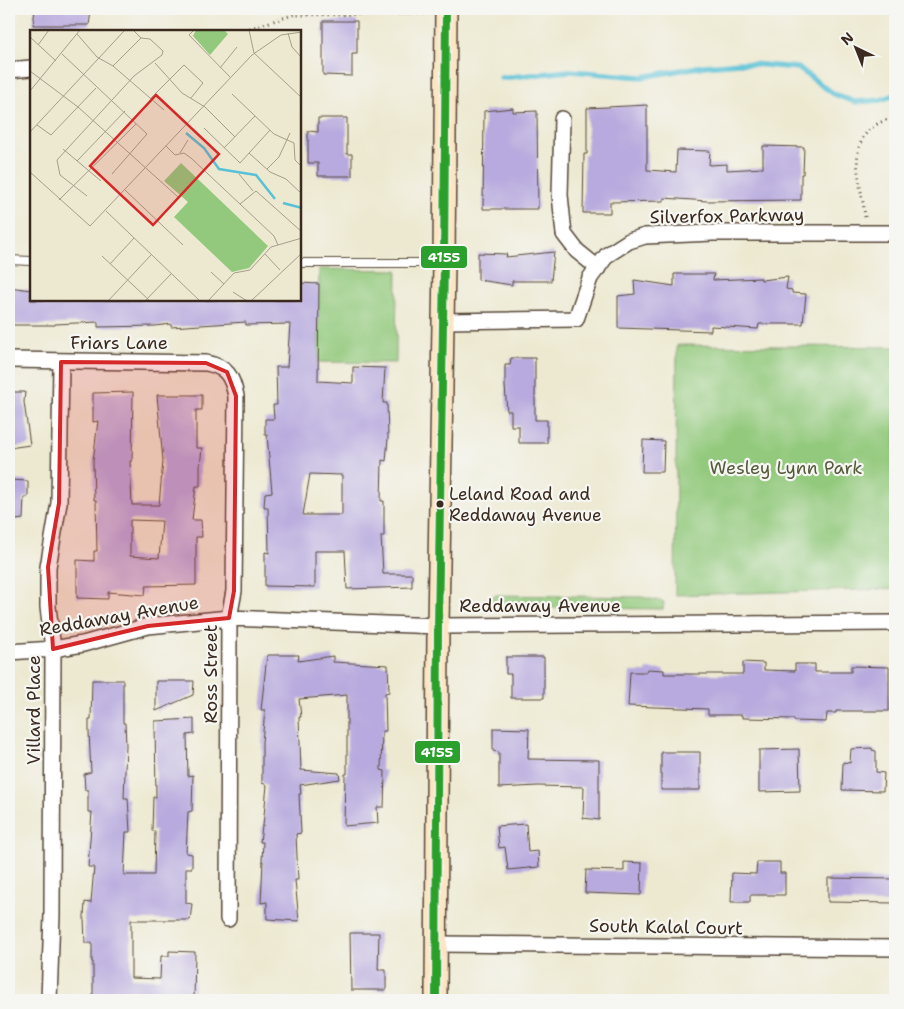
<svg xmlns="http://www.w3.org/2000/svg" width="904" height="1009" viewBox="0 0 904 1009" font-family="'Shantell Sans',sans-serif">
  <style>
    .green { fill: #92c97c; stroke: #667a4d }
    .lines { fill: none; stroke-linecap: round; stroke-linejoin: round }
    .stream { stroke: #58c1d5; stroke-width: 5.5 }
    .building { fill: #b8aade; fill-rule: evenodd }
    .lane-casing { stroke: #564739; stroke-width: 10 }
    .street-casing { stroke: #564739; stroke-width: 18 }
    .secondary-casing { stroke: #564739; stroke-width: 24 }
    .path { stroke: #564739; stroke-width: 3; stroke-dasharray: 1 4; stroke-linecap: butt }
    .lane { stroke: #fff; stroke-width: 8 }
    .street { stroke: #fff; stroke-width: 15 }
    .secondary { stroke: #fce5c4; stroke-width: 21 }
    .bus-1-casing { stroke: #f6f6f2; stroke-width: 11 }
    .bus-1 { stroke: #2ca02c; stroke-width: 8 }
    .marked { fill: #d62828; fill-opacity: 0.2; stroke: #d62828; stroke-width: 4; stroke-linejoin: round }
    .bus-dot { fill: #3b2a1e; stroke: #f6f6f2; stroke-width: 2 }
    .labels { text-anchor: middle; stroke-width: 4.5; stroke-linejoin: round; paint-order: stroke }
    .bus-label { font-size: 17px; fill: #3b2a1e; stroke: #f6f6f2; text-anchor: start }
    .street-label { font-size: 18px; fill: #3b2a1e; stroke: #f6f6f2 }
    .park-label { font-size: 18px; fill: #555a3a; stroke: #f6f6f2 }
    .inset-river { fill: none; stroke: #58c1d5; stroke-width: 2.5 }
    .inset-road { fill: none; stroke: #a69d89; stroke-width: 1 }
    .view { fill: #d62828; fill-opacity: 0.15; stroke: #d62828; stroke-width: 2.5 }
    .inset-edge { fill: none; stroke: #3b2a1e; stroke-width: 2.5 }
    .line-badge { stroke: #f6f6f2; stroke-width: 2 }
    .badge-label { font-size: 14px; text-anchor: middle; font-weight: bold; fill: #fff }
  </style>
  <rect width="100%" height="100%" fill="#f6f6f2"/>
  <filter id="ink" filterUnits="userSpaceOnUse"><feTurbulence type="fractalNoise" baseFrequency=".02" numOctaves="2"/><feDisplacementMap in="SourceGraphic" scale="10" xChannelSelector="R" yChannelSelector="G"/><feConvolveMatrix kernelMatrix="1 2 1 2 8 2 1 2 1" color-interpolation-filters="sRGB"/></filter>
  <filter id="wash" filterUnits="userSpaceOnUse"><feTurbulence type="fractalNoise" baseFrequency=".0096" numOctaves="4" result="noise"/><feDisplacementMap in="SourceGraphic" scale="20" xChannelSelector="R" yChannelSelector="G"/><feGaussianBlur stdDeviation="1.12" result="paint"/><feColorMatrix in="noise" values="0 0 0 0 0 0 0 0 0 0 0 0 0 0 0 0 0 1.4 0 .05"/><feComposite in="paint" operator="in"/></filter>
  <g filter="url(#wash)">
    <rect width="100%" height="100%" fill="#ede9d1"/>
    <path class="green" d="M319,269l78,1 -1,93 -78,-1z
      M677,345l218,2v242l-220,6z
      M495,595l147,2 22,5 -1,7 -183,-2 1,-5z"/>
    <g class="lines">
      <path class="stream" d="M501,78l69,-7 72,6 62,-11 36,-3 58,5 36,26 21,8 26,-2 14,-5"/>
    </g>
    <g id="blocks">
      <path class="building" d="M35,9h48l8,2 -2,14h-56z
        M323,21h34v33h-5v22l-29,-1z
        M647,105v65l29,2 1,-22 33,1 -1,14 18,-1v6l36,-2v-22l41,1 -1,27h-2v26l-94,1 -43,-3v3l-54,1v11h-27l1,-59h3v-46z
        M513,108v4l24,-1 1,98h-55l1,-98z
        M318,118h29v36h5v22h-34v-13h-10v-32l10,1z
        M554,252l-3,29h-39v4l-34,-5v-27l29,1 -1,3z
        M674,274h40l-1,6 48,-2v2l27,-3 -2,12 6,1v3l14,1 -3,30h-44l-1,5 -47,-3v5l-93,-3v-32l17,-2 -1,-14 40,6z
        M300,283l19,1 -1,97 35,2v-16l32,1 -2,35h4l1,35 -2,23 -4,-1 -1,41h3v35h-3l2,38h29v13l-65,2 -2,-38h-30v36l-50,-1v-34l4,1 -1,-46h-4l1,-14 7,-1 -5,-57h-2v-16h9l-1,-14h4l-1,-38h11l3,-43 -44,1v-3l-75,5v-3l-16,2 -57,1v-5l-43,2v1h-46v-38l22,3v10h269zM310,474l32,1v40h-39z
        M511,358h24v62h12v23h-28v-17h-8v-15h-4l-2,-25v-21h5z
        M9,392h16l-1,10 6,43 -21,3z
        M133,392l-1,69h-2l2,44h27l4,-44 -6,-66h45v15h-6v38h6l-2,18v20h-4l-4,34h9l1,17h-6v48l-50,1 -1,9 -37,-3v7l-31,-1v-38l17,1v-10h3l-1,-51h-2l-1,-39 5,-40 -5,1v-29zM130,520l32,1 -3,37 -29,-2z
        M643,440l21,1 -1,31h-21z
        M9,480l19,1v16h-4l-1,22 -14,2z
        M267,655h32l-1,6 35,-5v6l55,3 1,27 -4,1 1,38h-4l-1,39 4,1 -1,36h-7l1,16 -34,3 1,-52h2v-79l-48,4 2,18h-2l2,53 38,3 1,6 -40,6 1,9h-2l2,39 -5,1 2,46h-3l4,41 -32,-2v-17l-6,1 2,-42h-1l1,-19h-3l2,-16h1l4,-41 -5,-2v-41l3,-32h-4z
        M506,657h38v41h-33v-24h-5z
        M743,662l21,1v7l31,1v-7h20v8h36v-6l38,1v44h-53v2h-9l-1,9 -32,-1v-2l-52,-1v-3h-34v-6l-80,-3 2,-34h16l1,-3 17,1v4h79z
        M92,680h31v43h2l1,22 -2,53h4l2,34h-4l-2,43h30l1,-44h-3l1,-34h3l-1,-76 39,-2v15l-7,1 1,41 5,-1 -1,36 -4,1 -2,41 6,1v14h-6v35l6,1 -2,16h-59v58l29,1 1,-23h8v-5l26,1 -1,48 -57,-2v2h-44v-38h-1v-19h-7l-1,-26 1,-15 6,1 3,-36h-6l4,-55h-4v-22h-3l-1,-16 7,-2 -2,-40v-12h2z
        M156,681h38l-1,14 -37,16z
        M493,728l36,1 -1,30 71,1v60l-16,-2 1,-31 -46,-1 -39,2v-36l-6,-1z
        M872,748v2l4,1v21l8,1 -1,18 -41,-1 1,-28 7,1 1,-14z
        M799,749l1,42 -41,1v-42z
        M661,752h39v38h-39z
        M526,824l2,28 10,-1 1,16 -31,3 -3,-23 -6,1 -2,-22z
        M624,862l18,1 -1,32 -56,-2 1,-23 38,1z
        M757,862h23v11h5v22h-35v7h-19l1,-29 24,1z
        M828,878l67,1v24l-67,-1z
        M350,933h29l-1,37h8v20h-35z"/>
    </g>
  </g>
  <g filter="url(#ink)">
    <use href="#blocks" fill-opacity="0" stroke="#564739" stroke-width="1"/>
    <g class="lines">
      <g class="lane-casing">
        <path id="lane" d="M9,260l22,1
          M300,263h143"/>
      </g>
      <g class="street-casing">
        <path id="street" d="M9,70l22,-2
          M562,119l-2,76 4,39 13,17 21,17
          M443,321l133,-2 14,-41 17,-23 22,-14 16,-5 68,-3h182
          M9,360l197,3c21,4 26,13 30,33l-2,195 -5,27 -1,301
          M9,652l44,-3 30,-5 65,-18 81,-8 209,8 457,-3
          M437,944l458,4
          M49,1000l3,-85 1,-266 -5,-42v-40l11,-64 2,-141"/>
      </g>
      <g class="secondary-casing">
        <path id="secondary" d="M436,1000l2,-374 6,-363 2,-254"/>
      </g>
      <path class="path" d="M240,31l53,-16 135,-1
        M865,217c-4,-40 -26,-85 30,-100"/>
      <use href="#lane" class="lane"/>
      <use href="#street" class="street"/>
      <use href="#secondary" class="secondary"/>
      <g class="bus-1-casing">
        <path id="bus-1" d="M436,1000l2,-374 6,-363 2,-254"/>
      </g>
      <use href="#bus-1" class="bus-1"/>
    </g>
  </g>
  <path class="marked" d="M61,362l145,1 21,9 9,24 -2,195 -5,27 -81,8 -95,23 -5,-82 11,-64z"/>
  <circle class="bus-dot" cx="440" cy="504" r="4.5"/>
  <g class="labels">
    <g class="bus-label">
      <text x="449" y="500">Leland Road and<tspan x="449" dy="21">Reddaway Avenue</tspan></text>
    </g>
    <g class="street-label">
      <text transform="translate(727 216) rotate(-1)" y="6">Silverfox Parkway</text>
      <text x="119" y="349">Friars Lane</text>
      <text x="540" y="612">Reddaway Avenue</text>
      <text transform="translate(119 616) rotate(-10)" y="6">Reddaway Avenue</text>
      <text transform="translate(211 674) rotate(-90)" y="6">Ross Street</text>
      <text transform="translate(34 710) rotate(-90)" y="6">Villard Place</text>
      <text transform="translate(666 927) rotate(1)" y="6">South Kalal Court</text>
    </g>
    <g class="park-label">
      <text x="786" y="474">Wesley Lynn Park</text>
    </g>
  </g>
  <g transform="translate(30 30)">
    <rect width="271" height="271" fill="#ede9d1"/>
    <path d="M166,0h28l4,4 -18,21 -17,-19zM151,133l87,83 -19,22 -17,4 -58,-55 14,-15 -24,-21z" fill="#92c97c"/>
    <path class="inset-river" d="M156,103l18,15 15,21 37,6 19,24M253,173l19,5"/>
    <path class="inset-road" d="M164,0l-5,5 41,42M219,0l5,23 48,45M258,3l4,14 10,11M47,4l20,23 16,9 51,44M0,7l26,24M8,15l11,-15M32,24l85,80 -35,40M125,33l27,30 23,14 30,30M83,36l28,-28M190,38l17,-21M0,41l48,36 100,90 -10,13M0,61l50,-61M202,64l42,40 20,9 1,17 7,7M120,69l34,-34 19,18 -12,15M7,95l14,10 45,-47M174,98l36,35 30,-33M0,102l95,-102M136,116l9,9 9,-2 7,5 83,78 4,9M194,118l31,-32M33,119l38,32M150,123l8,-13M219,123l21,19 16,7 16,15M47,131l48,-50M237,139l12,-12 11,-24M0,142l60,54 162,-171 29,-20 21,-3M209,144l14,17M95,160l58,55M57,166l-27,-21 -3,-15 77,-84 28,-21 1,-4 -13,-12 -9,-1 -8,-8M29,170l77,-76M210,174l16,-13 46,41M76,181l94,90M235,224l15,16M72,226l48,45M80,234l24,-26M181,242l13,12M203,262l14,9M78,271l43,-46M115,271l26,-27M178,271l26,-28 16,-3 21,-23 31,-9M221,271l51,-48"/>
    <path class="view" d="M126,65l63,59 -66,71 -63,-59z"/>
    <rect width="271" height="271" class="inset-edge"/>
  </g>
  <g class="line-badge">
    <rect x="420" y="245" width="48" height="24" rx="5" fill="#2ca02c"/>
    <rect x="414" y="740" width="47" height="24" rx="5" fill="#2ca02c"/>
  </g>
  <g class="badge-label">
    <text x="444" y="262">4155</text>
    <text x="437" y="757">4155</text>
  </g>
  <rect width="904" height="1009" fill="none" stroke="#f6f6f2" stroke-width="30"/>
  <g transform="translate(856 48) rotate(317)" stroke="#f6f6f2" stroke-width="4" paint-order="stroke">
  <path d="M0-4L9 19L0 12L-9 19Z" fill="#3b2a1e"/>
  <text y="-8" font-size="14" font-weight="bold" text-anchor="middle" fill="#3b2a1e">N</text>
  </g>
</svg>
